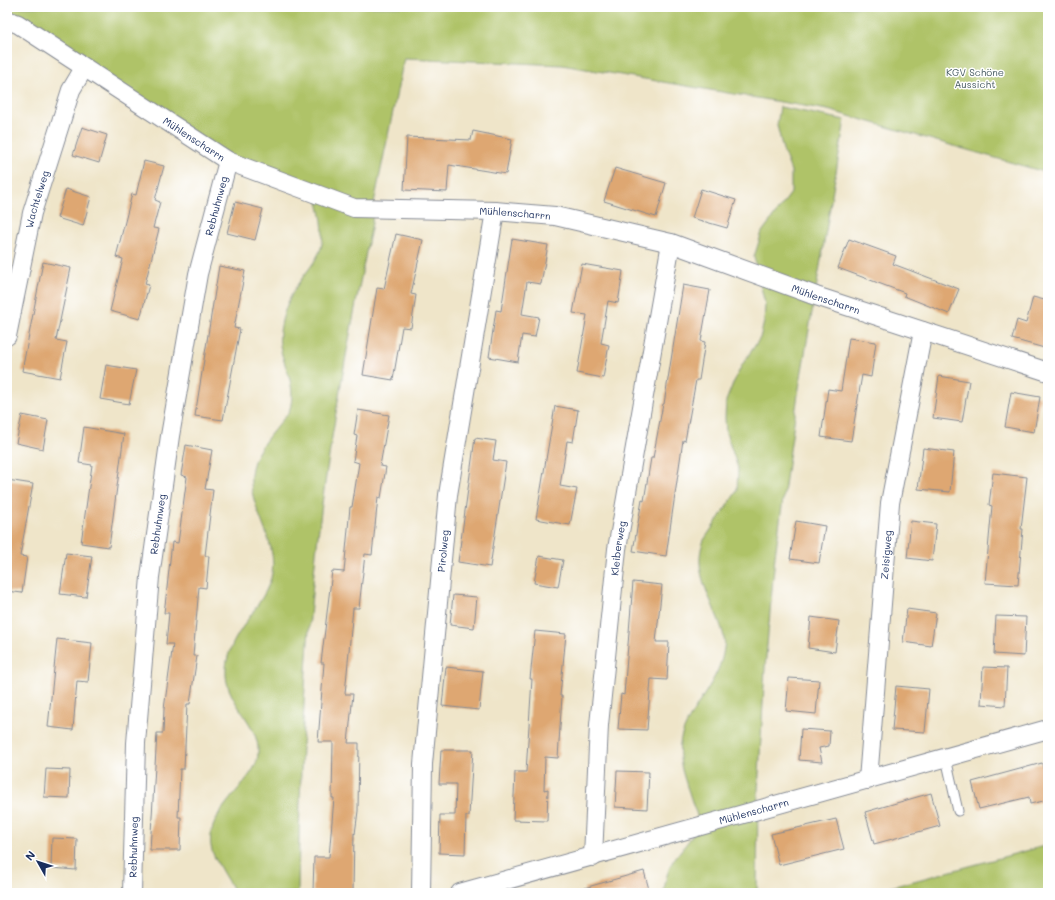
<svg xmlns="http://www.w3.org/2000/svg" width="1055" height="900" viewBox="0 0 1055 900" font-family="Mali,sans-serif">
  <style>
    .green { fill: #afc367; stroke: #657962 }
    .building { fill: #dea772 }
    .lines { fill: none; stroke-linecap: round; stroke-linejoin: round }
    .service-casing { stroke: #858a94; stroke-width: 11 }
    .minor-casing { stroke: #858a94; stroke-width: 20 }
    .service { stroke: #fff; stroke-width: 9 }
    .minor { stroke: #fff; stroke-width: 18 }
    .labels { text-anchor: middle; stroke-width: 3; stroke-linejoin: round; paint-order: stroke }
    .park-label { font-size: 10px; fill: #475b61; stroke: #fff }
    .street-label { font-size: 10px; fill: #1b2f5e; stroke: #fff }
  </style>
  <rect width="100%" height="100%" fill="#fff"/>
  <filter id="ink" filterUnits="userSpaceOnUse"><feTurbulence type="fractalNoise" baseFrequency=".025" numOctaves="2"/><feDisplacementMap in="SourceGraphic" scale="8" xChannelSelector="R" yChannelSelector="G"/><feConvolveMatrix kernelMatrix="1 2 1 2 8 2 1 2 1" color-interpolation-filters="sRGB"/></filter>
  <filter id="wash" filterUnits="userSpaceOnUse"><feTurbulence type="fractalNoise" baseFrequency=".012" numOctaves="4" result="noise"/><feDisplacementMap in="SourceGraphic" scale="16" xChannelSelector="R" yChannelSelector="G"/><feGaussianBlur stdDeviation="0.9" result="paint"/><feColorMatrix in="noise" values="0 0 0 0 0 0 0 0 0 0 0 0 0 0 0 0 0 1.4 0 .05"/><feComposite in="paint" operator="in"/></filter>
  <g filter="url(#wash)">
    <rect width="100%" height="100%" fill="#efe5c9"/>
    <path class="green" d="M7,7h1041v166l-220,-63 -266,-45 -158,-7 -31,150 -1,15c-19,93 -37,186 -50,281 -17,129 -22,259 -24,389h-63c-7,-12 -15,-24 -21,-37 -13,-28 13,-53 30,-74 6,-8 14,-17 14,-29 2,-28 -30,-49 -32,-77 -3,-38 35,-64 45,-98 11,-40 -32,-77 -17,-117 7,-18 23,-34 35,-49 11,-32 -13,-52 -9,-80 2,-17 9,-35 18,-48 8,-12 18,-22 23,-36 5,-17 -1,-38 -5,-54l-88,-33 -221,-141z
      M780,107l65,13 -47,274 -23,162 -10,112 -7,123 -1,102h-93c1,-12 3,-21 9,-32 8,-13 26,-27 24,-44 0,-4 -3,-8 -4,-12 -6,-21 -19,-48 -11,-70 11,-31 38,-54 42,-87 2,-8 -2,-19 -5,-27 -10,-26 -27,-53 -15,-81l33,-49 1,-23 -12,-35 -1,-15 1,-17 6,-15 10,-21 18,-27 4,-16 1,-18 -11,-47 8,-25 29,-39v-22l-8,-21 -6,-25z
      M1048,845v48h-179z"/>
    <g id="blocks">
      <path class="building" d="M82,127l25,8 -8,28 -26,-8z
        M473,131l39,8 -6,35 -57,-9 -2,27 -43,-2 3,-53 64,3z
        M144,161l20,5 -9,34 5,2 -7,26 6,1 -14,55 4,1 -9,34 -30,-8 13,-52 -7,-2 16,-63 4,1z
        M615,168l51,15 -10,34 -52,-16z
        M66,189l25,8 -8,29 -26,-8z
        M701,189l35,11 -9,28 -35,-10z
        M235,202l28,7 -8,31 -28,-7z
        M396,234l27,6 -12,54 5,1 -5,33 -9,-1 -9,53 -30,-5 14,-87 7,1z
        M512,239l36,6 -7,39 -14,-2 -5,32 17,3 -4,20 -13,-2 -4,27 -29,-5 7,-47 5,1z
        M849,239l47,17 -3,8 66,25 -10,25 -45,-18 1,-3 -67,-25z
        M43,262l28,6 -15,72 11,2 -7,36 -38,-7z
        M582,264l41,7 -5,32 -10,-2 -7,42 8,2 -6,33 -26,-5 10,-58 -14,-2z
        M219,266l26,5 -11,57 6,1 -17,91 -28,-4z
        M683,285l27,5 -9,51 4,1 -6,38h-3l-11,61 -2,-1 -17,116 -33,-5 9,-51 2,1 7,-43h2l10,-54h1z
        M1033,297l15,4v48l-36,-10 5,-19 9,3z
        M849,338l27,4 -5,35 -9,-2 -11,66 -30,-4 7,-48 13,2z
        M106,365l30,5 -7,34 -29,-5z
        M939,376l30,5 -7,41 -29,-4z
        M1011,392l29,5 -6,35 -29,-5z
        M555,406l23,4 -5,32 -6,-1 -7,45 17,3 -7,36 -34,-6z
        M358,410l31,5 -9,51 6,1 -5,31 -3,-1 -6,58 -7,-1 -6,54h-6l-8,86h8l-5,49h11l-1,68 -3,23 -1,-1 -1,59h-40l1,-35h15l5,-59h-2l1,-56h-15l6,-79h-3l11,-92 12,1 6,-65h2l7,-44 -6,-2 4,-25 -3,-1z
        M22,415l26,5 -5,29 -27,-6z
        M84,427l40,7 -15,113 -28,-4 11,-78 -13,-2z
        M475,438l21,3 -3,19 13,2 -16,105 -32,-5z
        M186,445l26,5 -7,39 8,1 -8,66h4l-3,32 -7,-1 -6,69h4l-7,48h-3l-3,65h-4l-2,48h3l-1,33h-30l7,-117h6l1,-24 9,-65h-7l3,-31h-5l2,-16 6,-55 6,1 9,-66 -6,-2z
        M923,448l31,4 -4,40 -32,-3z
        M993,473l34,4 -6,52h2l-5,56 -33,-2 7,-77 -3,-1z
        M7,480l26,4 -13,72 7,1 -5,36 -15,-2z
        M796,521l29,5 -6,37 -29,-4z
        M911,521l25,3 -4,37 -25,-3z
        M66,553l26,3 -6,41 -26,-3z
        M539,556l24,4 -5,27 -24,-4z
        M633,582l29,3 -6,57h13l-2,38 -16,-1 -4,51 -29,-1 3,-35 3,1z
        M453,595l24,2 -3,31 -24,-3z
        M907,609l29,4 -5,33 -28,-4z
        M996,616l30,1 -2,39 -30,-2z
        M811,617l28,4 -4,31 -27,-4z
        M535,631l31,3 -6,62h2l-4,62 -13,-1 -1,33 4,-1 -1,32 -34,-1 2,-48h11l6,-93h-2z
        M57,639l35,4 -4,39 -11,-1 -4,49 -25,-3z
        M446,667l37,4 -4,39 -37,-4z
        M983,667l24,1 -2,38 -24,-2z
        M789,678l30,2 -3,34 -30,-3z
        M896,686l33,3 -4,43 -33,-2z
        M801,729l29,2 -1,15 -10,2 3,14 -23,-2z
        M441,750h32l-4,66h-3l-1,38 -26,-1 1,-38h15l1,-31h-17z
        M1042,763l6,26v11l-18,4 -1,-7 -50,12 -7,-27z
        M46,769l24,1 -1,28 -25,-1z
        M617,771l32,1 -2,37 -32,-2z
        M931,793l9,33 -66,18 -9,-32z
        M836,819l8,30 -65,16 -8,-31z
        M52,838l25,1 -1,31 -25,-2z
        M644,871l6,22h-65l-1,-5z"/>
    </g>
  </g>
  <g filter="url(#ink)">
    <use href="#blocks" fill-opacity="0" stroke="#858a94" stroke-width="1"/>
    <g class="lines">
      <g class="service-casing">
        <path id="service" d="M946,758l12,53"/>
      </g>
      <g class="minor-casing">
        <g id="minor">
          <path id="s1" d="M7,20l11,4 210,137 126,47 141,3 60,5 116,27 145,53 232,76"/>
          <path id="s2" d="M7,336l25,-123 39,-123 13,-22"/>
          <path id="s3" d="M868,780l22,-277 33,-172"/>
          <path id="s4" d="M593,857l6,-132 18,-176 54,-306"/>
          <path id="s5" d="M132,893l4,-150 14,-166 20,-141 28,-162 30,-113"/>
          <path id="s6" d="M421,893l2,-129 25,-269 47,-284"/>
          <path id="s7" d="M460,893l588,-164"/>
        </g>
      </g>
      <use href="#service" class="service"/>
      <use href="#minor" class="minor"/>
    </g>
  </g>
  <g class="labels">
    <g class="park-label">
      <text x="975" y="76">KGV Schöne<tspan x="975" dy="12">Aussicht</tspan></text>
    </g>
    <g class="street-label">
      <text dy="4" stroke="none"><textPath href="#s1" startOffset="222">Mühlenscharrn</textPath></text>
      <text dy="4" stroke="none"><textPath href="#s2" startOffset="140">Wachtelweg</textPath></text>
      <text dy="4" stroke="none"><textPath href="#s5" startOffset="694">Rebhuhnweg</textPath></text>
      <text dy="4" stroke="none"><textPath href="#s1" startOffset="558">Mühlenscharrn</textPath></text>
      <text dy="4" stroke="none"><textPath href="#s1" startOffset="882">Mühlenscharrn</textPath></text>
      <text dy="4" stroke="none"><textPath href="#s5" startOffset="370">Rebhuhnweg</textPath></text>
      <text dy="4" stroke="none"><textPath href="#s4" startOffset="310">Kleiberweg</textPath></text>
      <text dy="4" stroke="none"><textPath href="#s6" startOffset="343">Pirolweg</textPath></text>
      <text dy="4" stroke="none"><textPath href="#s3" startOffset="226">Zeisigweg</textPath></text>
      <text dy="4" stroke="none"><textPath href="#s7" startOffset="305">Mühlenscharrn</textPath></text>
      <text dy="4" stroke="none"><textPath href="#s5" startOffset="46">Rebhuhnweg</textPath></text>
    </g>
  </g>
  <rect width="1055" height="900" fill="none" stroke="#fff" stroke-width="24"/>
  <g transform="translate(38 862) rotate(309)" stroke="#ffffff" stroke-width="3" paint-order="stroke">
  <path d="M0-3L7 15L0 10L-7 15Z" fill="#1b2f5e"/>
  <text y="-6" font-size="11" font-weight="bold" text-anchor="middle" fill="#1b2f5e">N</text>
  </g>
</svg>
